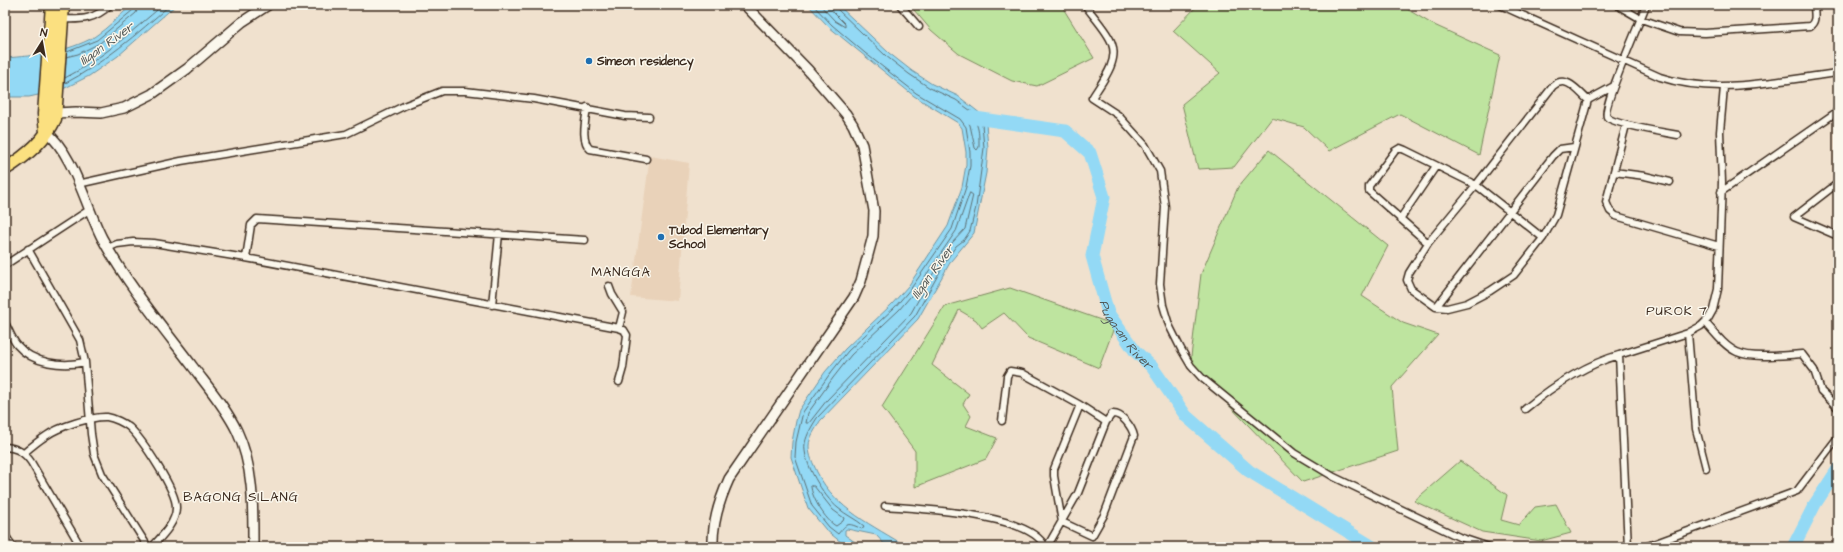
<svg xmlns="http://www.w3.org/2000/svg" width="1843" height="552" viewBox="0 0 1843 552" font-family="'Architects Daughter',sans-serif">
  <style>
    .built { fill: #e9d2b9 }
    .green { fill: #bee49f; stroke: #7c875e }
    .water { fill: #93d9f5; stroke: #70939f }
    .lines { fill: none; stroke-linecap: round; stroke-linejoin: round }
    .shore { stroke: #5e7074; stroke-width: 1 }
    .river { stroke: #93d9f5; stroke-width: 13 }
    .street-casing { stroke: #3b2a1e; stroke-width: 9 }
    .secondary-casing { stroke: #3b2a1e; stroke-width: 12 }
    .highway-casing { stroke: #3b2a1e; stroke-width: 15 }
    .street { stroke: #fbf7ec; stroke-width: 6 }
    .secondary { stroke: #fbf7ec; stroke-width: 9 }
    .highway { stroke: #fbe080; stroke-width: 12 }
    .poi-dot { fill: #1f6fb2; stroke: #fbf7ec; stroke-width: 1.5 }
    .labels { text-anchor: middle; stroke-width: 3; stroke-linejoin: round; paint-order: stroke }
    .poi-label { font-size: 12px; font-weight: bold; fill: #3b2a1e; stroke: #fbf7ec; text-anchor: start }
    .water-label { font-size: 13px; font-style: italic; fill: #515654; stroke: #fbf7ec }
    .neighbourhood-label { font-size: 13px; letter-spacing: 1px; fill: #3b2a1e; stroke: #fbf7ec }
  </style>
  <rect width="100%" height="100%" fill="#f0e1ce"/>
  <filter id="ink" filterUnits="userSpaceOnUse"><feTurbulence type="fractalNoise" baseFrequency=".025" numOctaves="2"/><feDisplacementMap in="SourceGraphic" scale="8" xChannelSelector="R" yChannelSelector="G"/><feConvolveMatrix kernelMatrix="1 2 1 2 8 2 1 2 1" color-interpolation-filters="sRGB"/></filter>
  <g filter="url(#ink)">
    <path class="built" d="M650,156l39,7 -11,138 -47,-4z"/>
    <path class="green" d="M916,5h145l33,53 -57,28 -25,-5 -53,-27 -28,-24 -17,-20z
      M1198,5h202l32,19 68,31 -21,100 -79,-41 -71,37 -25,-24 -32,-9 -38,49 -36,2 -16,-65 38,-31 -47,-42z
      M1269,150l119,96 -26,50 41,27 35,12 -46,52 6,64 -95,31 -113,-117 11,-91 37,-87z
      M1010,288l105,37 -16,43 -71,-30 -24,-25 -22,15 -6,-8 -17,-10 -27,55 37,29 -6,10 8,12 -5,10 31,12 -11,21 -71,28v-36l-33,-44 63,-101z
      M1460,461l47,34 -6,25 18,5 16,-18 21,-3 15,29 -30,8 -59,-9 -68,-31z"/>
    <path class="water" d="M132,5h44l-58,51 -29,20 -28,14 -32,7h-24v-39c29,-2 63,-6 89,-21 14,-9 26,-22 38,-32z
      M808,5h30l51,48 23,18 20,13 26,12 23,18 5,9 2,25 -2,25 -12,60 -23,28 -33,58 -98,102c-4,8 -11,16 -11,25 0,10 4,17 8,26 19,38 56,53 90,75h-20l-11,-12 -29,-6 -2,1v5l17,12h-15l-21,-17 -18,-22 -17,-51 1,-15 4,-21 3,-11 26,-38 20,-23 47,-45 17,-19 39,-59 14,-39 4,-22v-13l-4,-24 -4,-5 -44,-27 -85,-69z"/>
    <g class="lines">
      <path class="shore" d="M813,5l19,20 33,28 51,40 44,26 6,8 4,25v14l-4,21 -14,42 -40,58 -17,20 -47,44 -19,24 -26,37 -7,30 -1,15 17,49 17,21 9,7c9,-11 9,-12 24,-5l2,-3c-8,-7 -18,-11 -26,-18 -14,-11 -36,-46 -33,-65 2,-9 7,-17 12,-25l98,-102 32,-57 9,-13 8,-6 6,-9 6,-24 8,-59 -2,-24 -4,-8 -22,-16 -26,-12 -21,-14 -23,-18 -49,-47 -1,-4
        M820,5l15,16 10,6v-3l-12,-12 -2,-7
        M67,52l30,-12 36,-30 1,-5
        M66,57l12,-3 22,-11 36,-30 3,-8
        M65,78c37,-19 66,-46 98,-73
        M64,84c40,-21 73,-50 106,-79
        M966,114c14,6 13,20 13,33l-2,3 -2,-2 -5,-23 -6,-9z
        M970,193l3,2 -8,34 -13,14 -9,13 -32,57 -84,87 -18,23h-3l2,-10 25,-35 18,-23 48,-45 17,-20 40,-59z
        M811,486h3l19,24 11,8 -1,3 -7,5c-10,-5 -25,-29 -25,-40z"/>
      <g class="river">
        <path id="s1" d="M968,117l97,14 25,22 14,44 -12,59 16,57 27,38 17,16 34,49 63,55 124,76"/>
        <path d="M1793,547l22,-43 23,-35"/>
      </g>
      <g class="street-casing">
        <path id="street" d="M900,5l19,22
          M1085,5c7,10 24,28 27,39 7,18 -11,39 -20,54l26,17 27,30 15,26 5,36 -5,77 3,21 6,20 12,24 10,17 11,12 92,75 40,24 125,60 30,10
          M1500,5l160,72c57,19 119,3 178,-4
          M1617,5l24,14 38,13 26,1 105,-7c7,-5 4,-13 4,-21
          M1646,5c-5,15 -45,104 -39,112 5,7 60,16 71,18
          M62,19c21,1 33,0 48,-14
          M1588,100c-10,-9 -22,-26 -35,-14l-77,99 -48,58 -19,30 -2,7 4,9 25,18 11,1 20,-5 23,-12 24,-16 29,-37 13,-23 32,-115 26,-14
          M587,107c-1,12 -7,33 3,42l56,10
          M1626,125l-20,77 4,9 6,5 103,30
          M1614,172l31,4 25,6
          M1838,183l-44,34 44,19
          M78,184l103,-23 165,-27 60,-29 36,-14h23l69,8 91,17 24,1
          M1721,192l117,-81
          M1400,219l36,-53
          M1428,243l-59,-52v-5l26,-35 5,-3 5,2 71,35 67,53
          M108,248l9,-4 16,-2 21,1 92,15 373,70 5,2 3,5 -4,33 -4,14
          M28,249l52,91 5,22 6,72 3,20 8,20 46,73
          M246,258l5,-33 6,-6 328,21
          M5,265l84,-55
          M609,286l3,8 11,18 -4,16
          M492,305l7,-71
          M1436,307l117,-151 7,-7 14,-2
          M1705,322c9,10 19,24 32,30 15,7 48,3 65,2l12,16 7,21 17,17
          M5,323c4,7 7,16 12,22 16,19 46,22 68,17
          M1688,333l8,96 10,39
          M1080,405l-26,64v7l8,46 30,14 12,-21 30,-79c-2,-9 -12,-23 -22,-22l-6,8
          M1525,409c28,-23 59,-44 94,-54
          M1002,421l5,-45 3,-5 12,2 58,32 26,17 -28,71 -31,54
          M5,447c12,1 19,5 26,15l50,85
          M24,453c7,-6 14,-12 22,-17 12,-9 46,-20 61,-19 7,1 17,6 22,10 13,12 48,64 47,81 0,15 -15,29 -24,39
          M885,506c33,3 146,7 160,41
          M5,535l8,12
          M1628,547l-9,-192 69,-22 13,-7 7,-7 5,-9 5,-21 4,-107 -2,-50 4,-45
          M1645,547l152,-56 41,-54"/>
      </g>
      <g class="secondary-casing">
        <path id="secondary" d="M56,113l20,-1 25,1 23,-5 28,-14 35,-25 55,-47 26,-17
          M46,132c27,20 40,75 56,106 24,45 60,88 91,129 15,20 33,41 44,64 17,36 16,77 16,116
          M713,547c-1,-24 6,-46 16,-68l125,-182 7,-16 12,-45 1,-25 -12,-66 -9,-20 -7,-11 -38,-44 -63,-65"/>
      </g>
      <g class="highway-casing">
        <path id="highway" d="M46,132l-2,-18 8,-109
          M5,169c20,-12 40,-29 50,-50l8,-114"/>
      </g>
      <use href="#street" class="street"/>
      <use href="#secondary" class="secondary"/>
      <use href="#highway" class="highway"/>
    </g>
  </g>
  <g class="poi-dot">
    <circle cx="589" cy="61" r="4"/>
    <circle cx="661" cy="237" r="4"/>
  </g>
  <g class="labels">
    <g class="poi-label">
      <text x="597" y="65">Simeon residency</text>
      <text x="669" y="234">Tubod Elementary<tspan x="669" dy="14">School</tspan></text>
    </g>
    <g class="water-label">
      <text transform="translate(106 43) rotate(-36)" y="5">Iligan River</text>
      <text transform="translate(932 271) rotate(-54)" y="5">Iligan River</text>
      <text dy="5" stroke="none"><textPath href="#s1" startOffset="325">Puga-an River</textPath></text>
    </g>
    <g class="neighbourhood-label">
      <text x="621" y="276">MANGGA</text>
      <text x="1677" y="315">PUROK 7</text>
      <text x="241" y="501">BAGONG SILANG</text>
    </g>
  </g>
  <rect width="1843" height="552" fill="none" stroke="#fbf7ec" stroke-width="20"/>
  <rect x="10" y="10" width="1823" height="532" fill="none" stroke="#3b2a1e" stroke-width="1.5" filter="url(#ink)"/>
  <g transform="translate(42 42) rotate(11)" stroke="#fbf7ec" stroke-width="3" paint-order="stroke">
  <path d="M0-3L7 15L0 10L-7 15Z" fill="#3b2a1e"/>
  <text y="-6" font-size="11" font-weight="bold" text-anchor="middle" fill="#3b2a1e">N</text>
  </g>
</svg>
